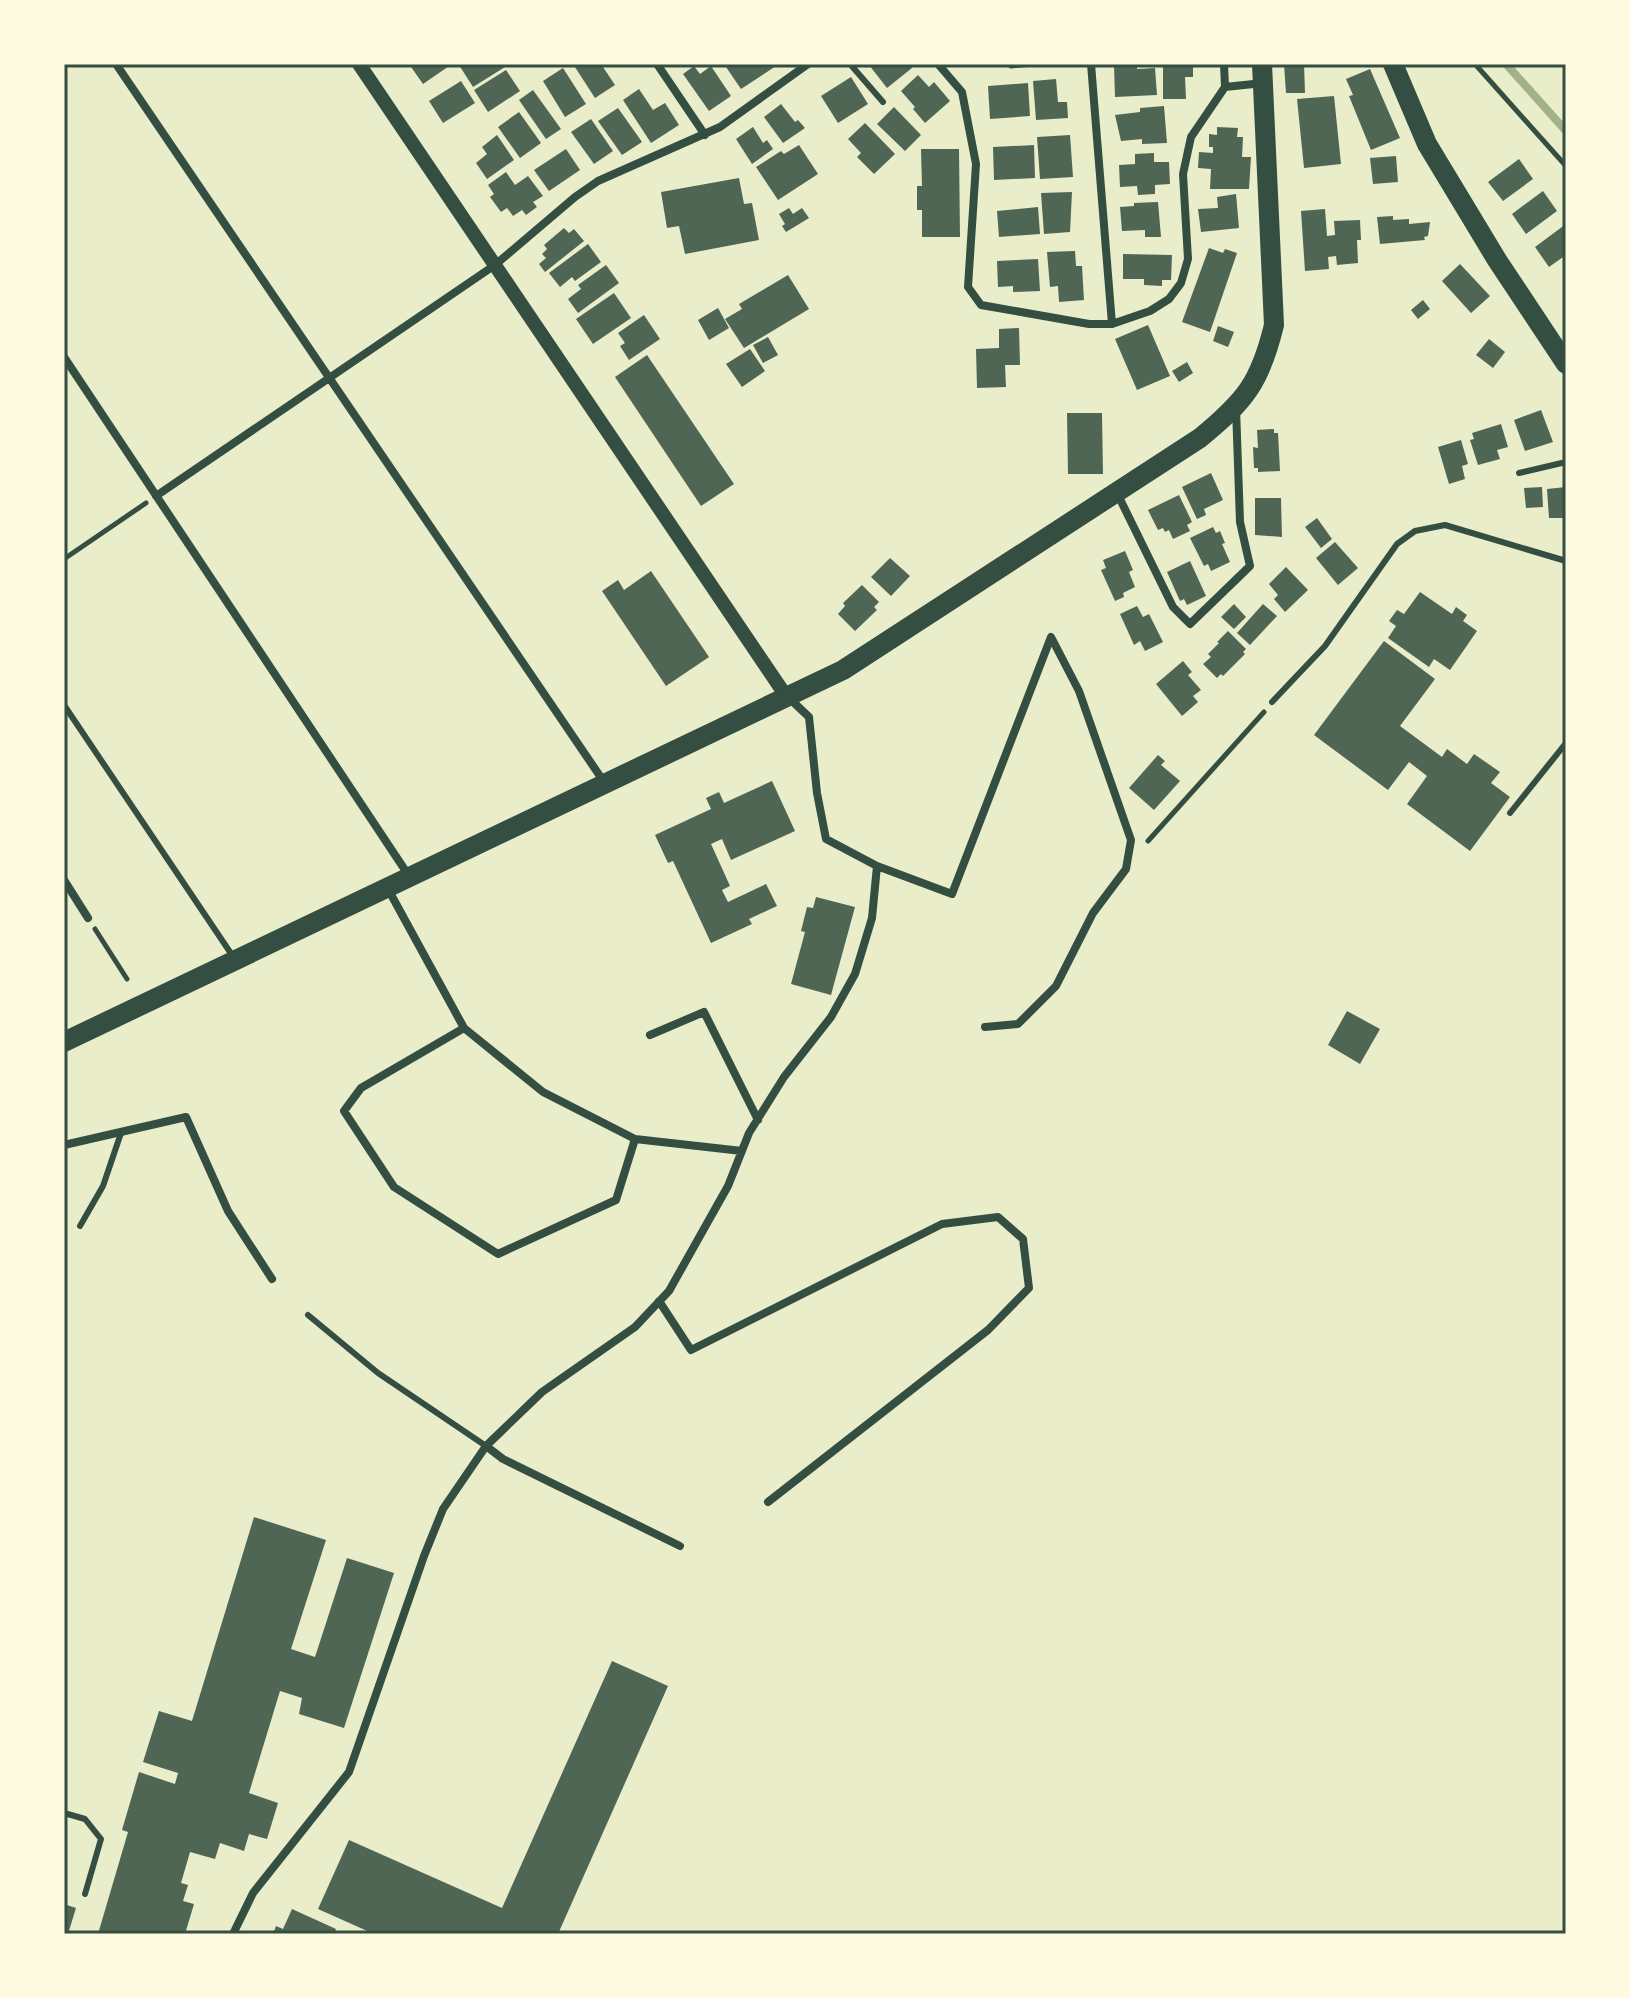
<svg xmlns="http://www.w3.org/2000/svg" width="1630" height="1998" viewBox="0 0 1630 1998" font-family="'Asap Condensed',sans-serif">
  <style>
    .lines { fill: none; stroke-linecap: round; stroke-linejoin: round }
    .stream { stroke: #a3b18a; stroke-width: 8 }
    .building { fill: #4f6655 }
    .path { stroke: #344e41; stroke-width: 5 }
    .service { stroke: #344e41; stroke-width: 6 }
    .minor { stroke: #344e41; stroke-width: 8 }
    .tertiary { stroke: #344e41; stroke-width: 14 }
    .primary { stroke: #344e41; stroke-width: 20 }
    .neatline { fill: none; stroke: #344e41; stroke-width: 3 }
  </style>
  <rect width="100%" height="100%" fill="#e9edc9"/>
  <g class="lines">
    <path class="stream" d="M1506,64l60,67"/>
  </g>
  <path class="building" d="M409,64h43l-29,20z
    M462,64h41l2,3 -32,20 -14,-22z
    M573,64h28l14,21 -20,13z
    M724,64h51l1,2 -35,23z
    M863,64h46l3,4 -25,20 -18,-23 -3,3z
    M1129,64h8v5l18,-1 2,27 -42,2 -1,-31z
    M1163,64h30v13h-8l1,22h-23z
    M1284,64h20l1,29h-19z
    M694,66l6,8 11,-8 20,30 -22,15 -26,-37z
    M563,68l23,36 -21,13 -22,-36z
    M1370,69l30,69 -29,12 -22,-54 4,-1 -7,-16z
    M506,70l14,21 -32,21 -14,-22z
    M918,75l11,12 5,-5 16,19 -25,22 -12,-14 2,-2 -14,-16z
    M851,77l17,27 -30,19 -17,-27z
    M1056,79l2,23h9l1,16 -32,2 -3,-39z
    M461,81l14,22 -32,20 -14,-22z
    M1028,83l2,33 -40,3 -2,-33z
    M639,89l14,21 12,-7 14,22 -28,18 -28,-43z
    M533,90l28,39 -15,10 -27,-39z
    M1334,96l7,68 -37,4 -7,-69z
    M781,104l14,18 3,-2 7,8 -22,15 -19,-26z
    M1164,106l3,37 -25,1v-5l-21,2 -6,-26 25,-3v-4z
    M894,107l27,28 -16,16 -28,-27z
    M618,108l24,34 -20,13 -24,-34z
    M519,112l22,31 -21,15 -22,-31z
    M591,119l22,32 -19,13 -23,-32z
    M865,123l30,31 -21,20 -17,-17 4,-4 -13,-14z
    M753,127l10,16 4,-3 6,9 -21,15 -16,-25z
    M1217,127l21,1 -1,9h6l-1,20h9l-2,32h-39l1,-20 -13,-1 1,-16 14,1v-6h-4v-13l8,1z
    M497,135l17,25 -27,19 -11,-16 11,-9 -5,-7z
    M1070,135l3,42 -33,2 -3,-42z
    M799,145l19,29 -40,26 -22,-33 25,-16 3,3z
    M1034,145l1,33 -41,2 -1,-33z
    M566,149l14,21 -31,21 -15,-21z
    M921,149h38l1,88h-38v-27h-5v-24h5z
    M1154,153v9h15l1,22 -15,1v9l-17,1 -1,-9 -17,1 -1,-22 16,-1v-10z
    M1396,156l2,26 -25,2 -3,-26z
    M1519,159l14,20 -30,22 -15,-19z
    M506,172l9,13 13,-9 15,20 -10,6 4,5 -11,8 -4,-5 -9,6 -6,-8 -6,4 -11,-15 4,-3 -6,-9z
    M739,178l5,26 8,-1 7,37 -74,14 -6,-28 -12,2 -6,-36z
    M1543,191l14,20 -31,23 -14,-20z
    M1072,192l-2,40 -26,2 -3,-41z
    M1236,194l3,34 -38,4 -3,-23 20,-1 -1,-11z
    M1158,202l3,35h-16v-7l-23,1 -2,-24 14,-1v-3z
    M1038,207l2,27 -41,3 -2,-26z
    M789,208l4,6 9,-6 7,10 -23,14 -4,-6 3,-2 -6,-10z
    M1325,209l2,27 8,-1 -1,-14 26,-1 1,20h-4l1,23 -21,2 -1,-9 -8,1 1,12 -24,2 -4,-60z
    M1393,216v4l16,-1v5l21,-2 -2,14 -4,1 1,3 -45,4 -3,-27z
    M1566,224v31l-17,12 -14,-20z
    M564,228l5,5 5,-4 10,12 -39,31 -6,-8 7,-6 -4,-4 5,-5 -3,-4z
    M588,244l13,18 -26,19 -3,-4 -12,10 -11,-14z
    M1209,248l14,5 2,-4 12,4 -27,79 -28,-10z
    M1075,251l1,15h6l2,34 -25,2 -1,-16 -8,1 -3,-35z
    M1123,254l49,1 -1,25h-9v6l-18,-1v-6h-21z
    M1038,259l2,32 -27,1v-6l-15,1 -1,-26z
    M1460,264l30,32 -19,17 -29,-32z
    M606,265l13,18 -41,30 -10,-14 13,-10 -3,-4z
    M788,275l21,34 -65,39 -19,-29 17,-10 -3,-5z
    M614,293l17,25 -38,26 -17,-25z
    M1423,300l7,9 -12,10 -7,-9z
    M718,308l11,20 -20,12 -11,-20z
    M644,315l16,24 -31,21 -9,-14 5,-3 -7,-10z
    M1148,325l22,51 -33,14 -22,-51z
    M1218,326l16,6 -6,15 -15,-6z
    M1019,328l1,37h-15l1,22 -29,1 -1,-39 23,-1v-19z
    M768,337l10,18 -15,8 -10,-18z
    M1489,339l16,13 -12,16 -17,-13z
    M750,349l15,22 -23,16 -16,-23z
    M647,355l87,129 -33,22 -86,-129z
    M1187,362l6,11 -14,9 -7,-11z
    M1541,410l12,32 -28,9 -11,-31z
    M1067,413h35l1,61h-35z
    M1501,424l7,23 -11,3 3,9 -22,6 -8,-25 4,-1 -2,-6z
    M1274,429v4h4l2,38 -22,1v-4h-4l-1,-21 5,1 -1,-18z
    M1461,440l7,24 -6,2 3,13 -16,5 -11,-37z
    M1211,473l12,27 -19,9 2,6 -9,4 -15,-32z
    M1542,487l1,20 -17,1 -2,-20z
    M1566,487v31h-17l-2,-29z
    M1179,495l13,27 -5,3 3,6 -17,8 -4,-9 -4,2 -2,-4 -5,2 -10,-20z
    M1255,498h26l1,39 -27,-2z
    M1317,518l15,21 -11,9 -16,-21z
    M1213,527l3,6 4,-2 5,12 -3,1 8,18 -19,9 -3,-7 -4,2 -14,-28z
    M1335,542l23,26 -20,17 -22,-27z
    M1125,551l8,19 -4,2 6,15 -12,6 1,4 -9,4 -14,-31 5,-2 -3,-8z
    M890,558l20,18 -19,20 -20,-19z
    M1190,561l16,35 -19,9 -3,-6 -4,2 -13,-29z
    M1286,567l22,23 -23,22 -11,-13 4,-4 -9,-11z
    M651,571l58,86 -43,29 -64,-95 16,-11 6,10z
    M862,585l17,17 -5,5 3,3 -22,21 -17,-17 7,-8 -2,-3z
    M1420,592l32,22 4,-7 11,8 -4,6 14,10 -27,39 -16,-11 -5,8 -41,-29 8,-12 -7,-5 8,-11 7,4z
    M1234,604l12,13 -12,12 -13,-12z
    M1263,604l14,12 -27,29 -13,-12z
    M1137,606l6,11 6,-3 14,28 -18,9 -5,-10 -6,4 -14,-31z
    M1228,631l18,18 -3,3 2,2 -22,22 -2,-2 -4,4 -14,-14 8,-7 -3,-3 11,-11 -2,-1z
    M1384,641l51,38 -35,47 42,31 5,-8 20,15 7,-10 26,18 -9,11 19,14 -40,54 -63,-47 20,-28 -18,-14 -21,28 -74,-55z
    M1183,661l9,11 -4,3 13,15 -8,6 5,6 -16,14 -26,-32z
    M1158,755l7,6 -4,4 19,16 -26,29 -25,-22z
    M772,781l23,50 -64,29 -9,-21 -11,5 19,42 -8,4 6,12 38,-18 11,22 -28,13 3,5 -41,19 -38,-82 -5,2 -13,-28 56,-26 -5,-11 13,-6 5,11z
    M816,897l39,10 -24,88 -40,-11 14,-52 -4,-1 6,-24 6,1z
    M1347,1011l33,18 -20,35 -32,-19z
    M254,1517l72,23 -35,109 24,8 32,-99 47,15 -50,155 -45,-14 3,-16 -22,-7 -31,102 29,10 -11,36 -18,-5 -5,17 -24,-8 -5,16 -25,-7 -9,31 7,2 -5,16 11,3 -9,30h-87l30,-102 -6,-2 17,-58 36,12 3,-11 -35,-11 16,-51 33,10z
    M612,1661l56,25 -110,248h-184l-56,-25 31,-69 153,68z
    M64,1904l12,4 -8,26h-4z
    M292,1909l44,20 -2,5h-61l3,-8 7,3z"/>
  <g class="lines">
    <path class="path" d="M1011,64v2l22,-2
      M1475,64l91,102
      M64,559l82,-56
      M1148,841l116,-129
      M95,929l32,50"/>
    <path class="service" d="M850,64l33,38
      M1519,473l47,-11
      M1272,702l53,-56 72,-102 18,-13 30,-6 121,36
      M64,705l170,253
      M1510,813l56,-70
      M80,1226l23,-40 18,-53
      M308,1315l70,58 108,73
      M64,1813l21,6 16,20 -16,55"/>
    <path class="minor" d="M116,64l488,718
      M657,64l48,71
      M938,64l24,28 14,72 -8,123 13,18 108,19h23l38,-13 19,-12 12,-16 7,-24 -5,-85 8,-37 34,-50 38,-4
      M1091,64l21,260
      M1224,64l1,23
      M64,357l345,519
      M1117,493l56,114 17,17 60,-58 -10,-44 -4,-114
      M156,496l339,-231 80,-68 23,-16 122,-54 88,-63
      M877,866l75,28 99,-257 28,54 52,149 -5,29 -33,44 -37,73 -38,38 -33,3
      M64,880l24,38
      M388,889l76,139 79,64 92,47 107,12
      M464,1028l-103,60 -17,23 50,76 104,67 118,-54 19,-61
      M650,1035l54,-23 54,108
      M64,1145l122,-28 42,94 44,68
      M659,1301l32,49 251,-126 56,-7 25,22 6,49 -41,42 -220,172
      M486,1446l17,13 177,87
      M233,1934l20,-41 96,-121 75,-216 19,-47 43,-63 56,-54 93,-65 34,-36 59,-105 21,-53 35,-56 47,-60 24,-43 17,-56 5,-52 -51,-27 -9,-46 -8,-76 -19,-18"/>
    <path class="tertiary" d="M359,64l427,632"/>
    <path class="primary" d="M1393,64l34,80 70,116 69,104
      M64,1042l779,-372 357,-232c45,-37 60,-55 74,-113l-12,-261"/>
  </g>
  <rect width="1630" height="1998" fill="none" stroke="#fefae0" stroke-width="132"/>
  <rect x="66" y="66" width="1498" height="1866" class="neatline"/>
</svg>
